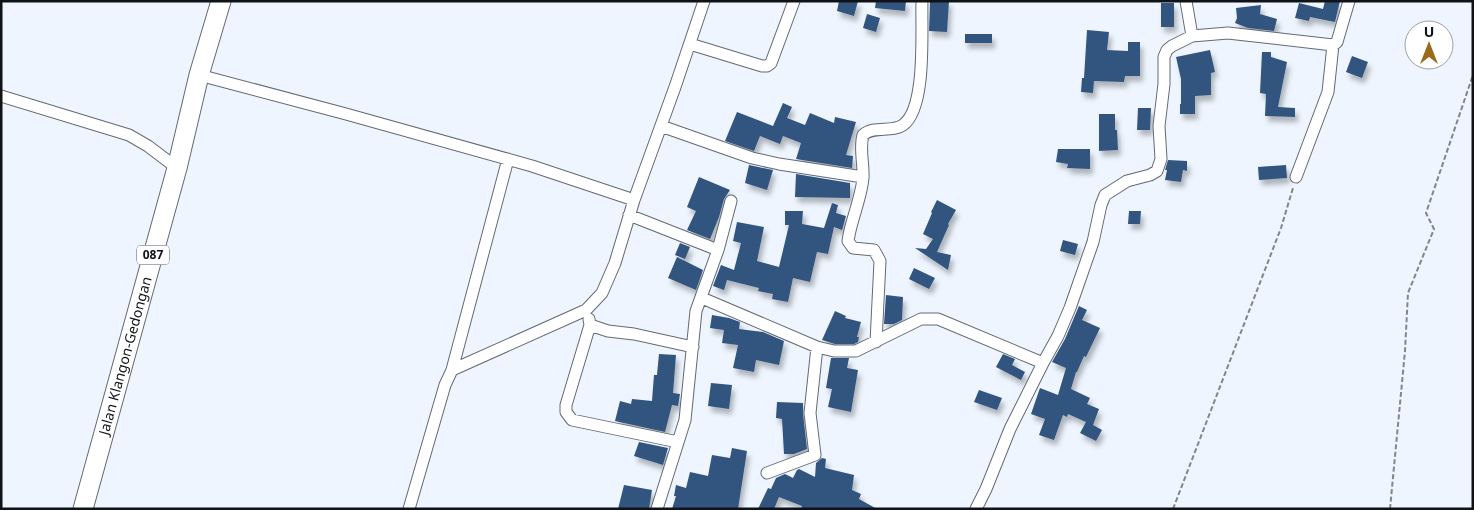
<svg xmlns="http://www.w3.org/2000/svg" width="1474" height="510" viewBox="0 0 1474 510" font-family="'Noto Sans',sans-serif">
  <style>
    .building { fill: #335480; filter: url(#shadow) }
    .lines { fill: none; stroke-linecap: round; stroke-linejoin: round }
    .street-casing { stroke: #636a74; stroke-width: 13 }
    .primary-casing { stroke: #636a74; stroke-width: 21 }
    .path { stroke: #81868d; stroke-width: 2; stroke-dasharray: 5 2.5; stroke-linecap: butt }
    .street { stroke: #fff; stroke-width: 11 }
    .primary { stroke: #fff; stroke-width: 19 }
    .labels { text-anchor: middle; stroke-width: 5; stroke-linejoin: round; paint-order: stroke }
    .shield { fill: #fff; stroke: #57595c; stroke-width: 1 }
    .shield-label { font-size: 12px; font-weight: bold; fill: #0f1216 }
    .street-label { font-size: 14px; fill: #0f1216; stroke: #fff }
  </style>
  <defs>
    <filter id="shadow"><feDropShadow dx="3" dy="5.5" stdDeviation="2.5" flood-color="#0004"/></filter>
  </defs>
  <rect width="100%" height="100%" fill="#eef5fe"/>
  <path class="building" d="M839,1h19l-4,15 -17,-5z
    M876,1h30l-1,10 -30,-3z
    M930,1h19l-2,31 -18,-1z
    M1325,1h15l-5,21 -25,-5 -1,4 -14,-3 4,-15 24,6z
    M1161,3h13v24h-13z
    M1261,5l-1,9 17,5 -3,12 -26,-3 -13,-5 2,-5 -1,-10z
    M867,14l13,4 -4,14 -13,-4z
    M1087,30l22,2 -2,18 21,1v-9h12v34h-15l-1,6 -30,-1 -1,12 -12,-1 1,-14h2z
    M965,34h27v9h-27z
    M1210,50l5,22 -4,1v22l-16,1v18h-15v-10h1v-25l-5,-22z
    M1262,52h9v5l16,5 -9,45 17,1v9l-30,-1 1,-22 -6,-1z
    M1352,56l16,6 -6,16 -16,-6z
    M783,103l9,4 -5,11 18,7 5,-12 24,10 1,-6 21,5 -10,33 7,1 -1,12 -56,-9 5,-16 -18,-7 -3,8 -20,-8 -6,15 -29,-10 12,-29 36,14z
    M1138,108h13l-1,22h-13z
    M1099,114h16v16h2l1,20 -19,1z
    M1058,149h32v20l-23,-1 1,-4 -12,-2z
    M1168,160l19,1v10l-4,-1 -2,12 -16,-2 2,-10h-2z
    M749,165l24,5 -6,20 -22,-7z
    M1286,165l1,13 -28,2 -1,-13z
    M796,174l54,9v15l-55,-1z
    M699,177l31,13 -6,9 -5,18 -9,22 -23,-9 9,-19 -9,-4z
    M937,200l19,10 -8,14 1,1 -12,27 14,3 -3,15 -33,-22 11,1 7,-10 -10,-5 9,-21 -1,-1z
    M832,203l6,2 -2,8 10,3 -4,14 -8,-3 -6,27 -11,-2 -7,30 -17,-4 -5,24 -16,-3 1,-5 -15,-3 1,-3 -32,-8 -3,10 -11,-4 8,-21 13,5 7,-27 -8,-2 4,-19 27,5 -7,34 22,6 10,-42h-4v-14h18l-1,13 22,4z
    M1129,211h12l-1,13h-12z
    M1063,240l15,4 -3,11 -15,-4z
    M680,243l10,4 -5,12 -10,-4z
    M677,257l26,13 -7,20 -28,-12z
    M914,268l21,10 -6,11 -20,-10z
    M886,295l17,2 -1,23 -8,4h-10z
    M1079,306l8,4 -5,10 18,8 -14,29 -2,-1 -7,16h-1l-5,17 19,9 -3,6 12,5 -6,16 9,5 -6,11 -16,-8 6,-11 -18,-8 -1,3 -4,-2 -9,25 -15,-5 6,-16 -14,-5 9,-26 18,7 8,-27 -14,-6 13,-23z
    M835,311l11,5 -1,2 16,4 -4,15h2l-1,5 -4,2h-19l-13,-4z
    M712,315l17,3 11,4 -1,7 24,3 21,9 -5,24 -23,-5 -2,12 -21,-4 5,-23 -16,-2 2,-13 -14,-2z
    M659,354l17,1 -3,38 7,1 -2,12 -6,-1 -7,27 -50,-11 5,-20 11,3 1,-5 20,2 2,-26h3z
    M1003,354l12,5 -3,6 13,7 -4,8 -25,-13z
    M831,358h18l-2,10 11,2 -7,42 -23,-5 4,-18 -6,-1z
    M711,383l21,2 -3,24 -21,-3z
    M979,390l23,8 -5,12 -23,-8z
    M777,402l26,1v11l4,35 -13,5h-10l-2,-35 -6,-1z
    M639,442l29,6 -5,17 -29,-9z
    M732,448l15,3 -9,58h-66l4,-13h-2l2,-11 10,3 4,-16 18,4 4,-21 18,3z
    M822,458l4,1 -1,9 29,7 -2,15 9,4 -2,5 18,10h-76l1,-3 -23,-9 -5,12h-16l10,-21 3,1 5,-11 9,-4 8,4 4,-8 2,-1 16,8 1,-14z
    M624,485l28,5 -3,19h-31z"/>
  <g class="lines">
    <g class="street-casing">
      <path id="street" d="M1186,1l6,35
        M690,44l72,22h5l4,-3 23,-62
        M199,75l147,39 186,52 102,34
        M1,96l128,39 19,11 29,22
        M661,126l91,32 27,6 84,13
        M1296,177l32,-85 5,-47
        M629,215l89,35
        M702,298l115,49 17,4h22l65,-32h17l105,44
        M589,319l1,6 18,6 26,3 59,13
        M590,325l-24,80v7l6,8 106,22
        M876,342l4,-81 -6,-11 -21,-2 -5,-7c3,-22 13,-41 15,-63 1,-14 -4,-29 0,-43 11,-10 29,-2 40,-10 24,-17 18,-96 19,-124
        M452,370l56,-211
        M767,473l48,-18 -5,-42 7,-66
        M409,509l36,-124 7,-15 134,-60 16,-17 13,-30 19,-63 41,-113 29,-86
        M657,509l28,-89 11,-109 22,-61 13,-49
        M976,509l10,-20 24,-60 33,-66 15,-27 12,-28 23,-66 8,-37 4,-10 22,-14 23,-6 7,-4 4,-12 -2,-33 5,-42v-27l3,-7 5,-4 20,-10 36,-3 105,12 4,-3 12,-41"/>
    </g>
    <g class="primary-casing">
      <g id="primary">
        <path id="s1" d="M83,509l94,-341 22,-93 22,-74"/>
      </g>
    </g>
    <path class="path" d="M1173,509l108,-281 12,-40
      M1390,509l15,-158 3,-58 26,-64 -8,-16 47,-138"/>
    <use href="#street" class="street"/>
    <use href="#primary" class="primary"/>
  </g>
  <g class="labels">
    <rect class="shield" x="137" y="245.5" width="32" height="19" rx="4"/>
    <g class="shield-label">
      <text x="153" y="259">087</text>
    </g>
    <g class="street-label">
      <text dy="5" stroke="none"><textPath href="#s1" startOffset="159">Jalan Klangon-Gedongan</textPath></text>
    </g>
  </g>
  <rect width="1474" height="510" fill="none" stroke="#0f1216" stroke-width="5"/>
  <g transform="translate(1429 45)"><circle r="24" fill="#ffffff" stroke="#9fa0a2"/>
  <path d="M0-4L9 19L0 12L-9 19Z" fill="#986a1a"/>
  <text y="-8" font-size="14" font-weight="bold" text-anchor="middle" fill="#0f1216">U</text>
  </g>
</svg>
